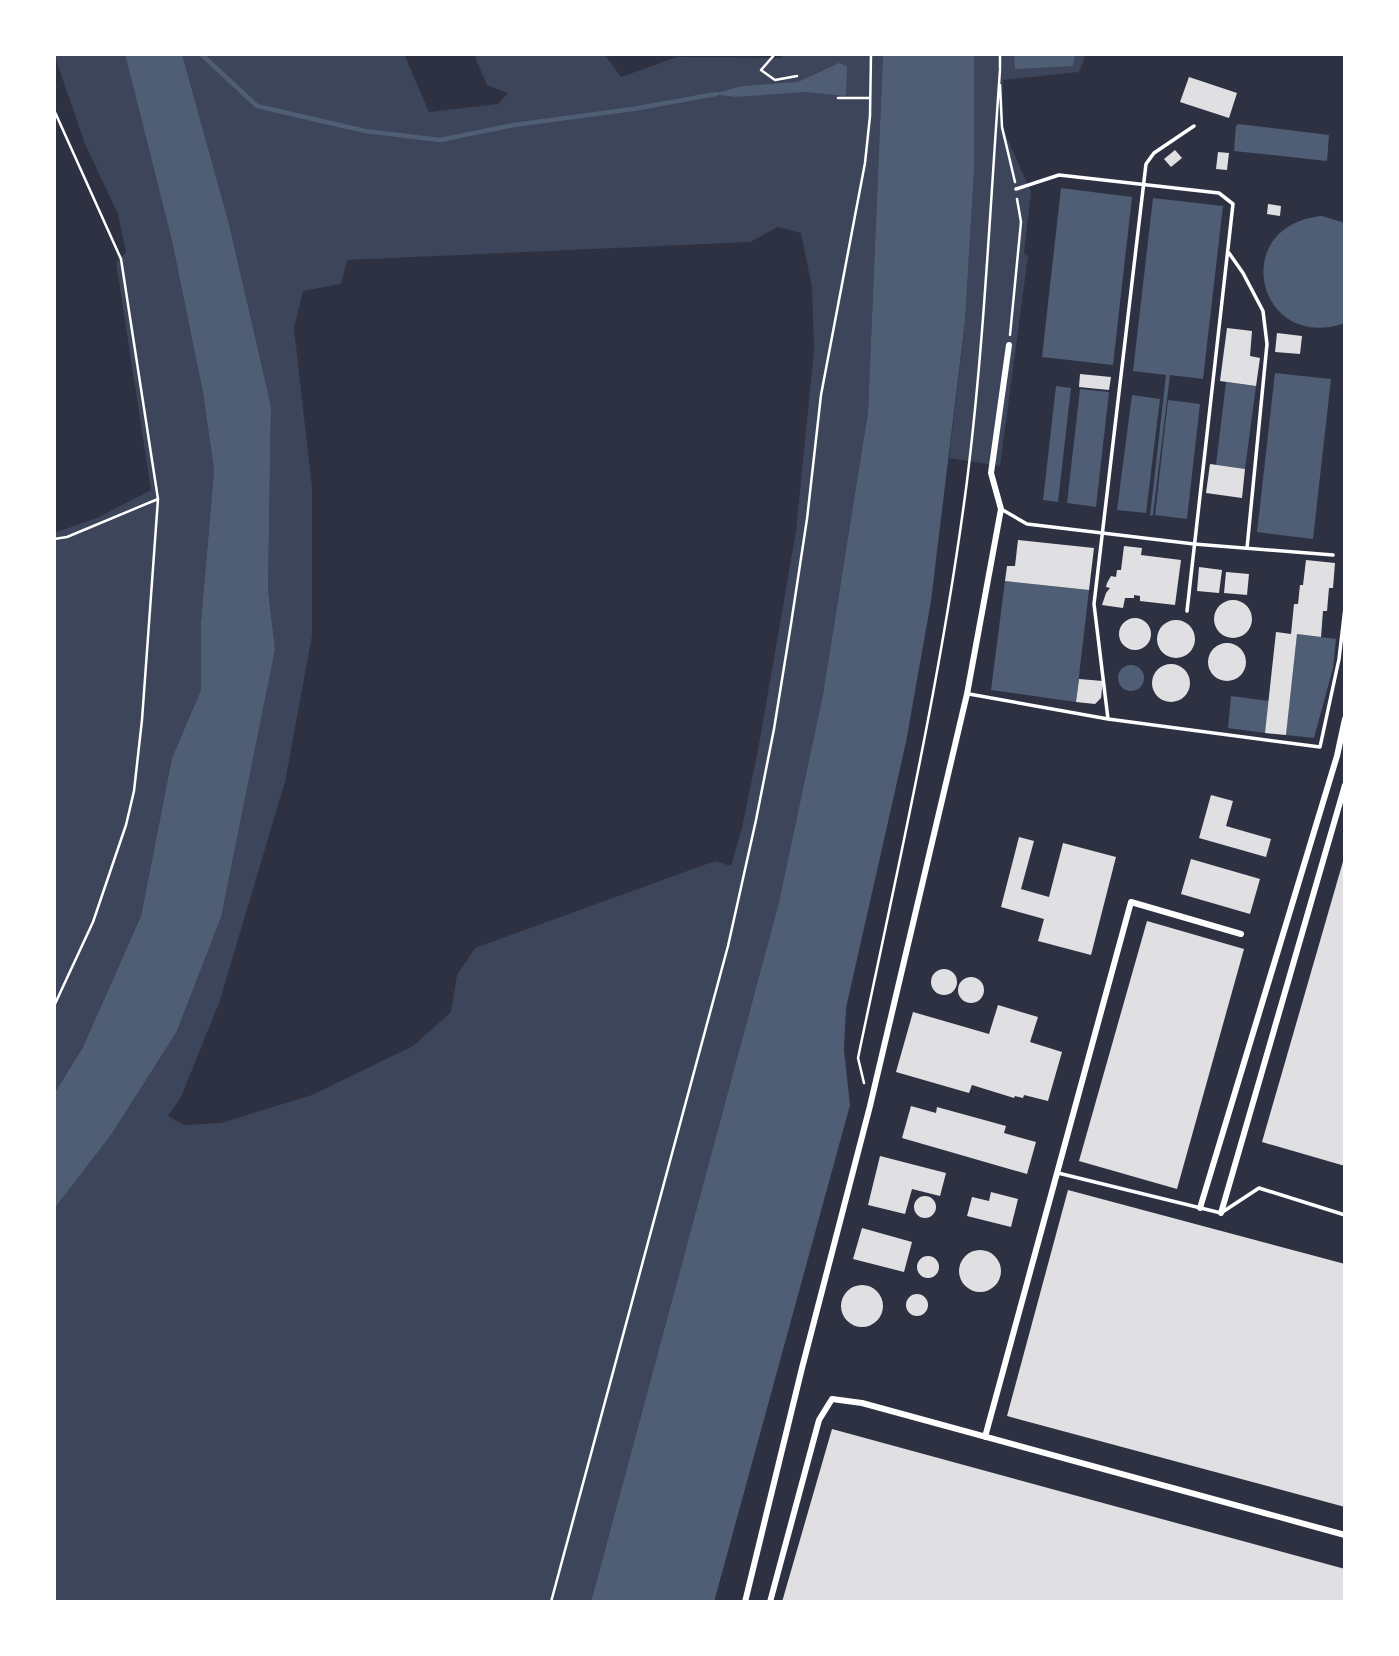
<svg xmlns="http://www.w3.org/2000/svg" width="1399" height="1656" viewBox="0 0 1399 1656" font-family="Roboto,sans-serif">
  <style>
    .green { fill: #3c4559; fill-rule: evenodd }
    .water { fill: #4f5d75 }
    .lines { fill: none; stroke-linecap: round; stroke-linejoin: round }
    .stream { stroke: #4f5d75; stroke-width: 4.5 }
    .building { fill: #e0e0e3 }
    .path { stroke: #fff; stroke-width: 2.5 }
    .service { stroke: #fff; stroke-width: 3.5 }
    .minor { stroke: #fff; stroke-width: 6 }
  </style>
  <rect width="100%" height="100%" fill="#2d3142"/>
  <path class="green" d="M54,54h71l47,187 31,152 11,77 -13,152v68l-29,68 -31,158 -58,131 -29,47v-561l43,-15 54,-28 -35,-228 10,-10 -8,-38 -33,-70z
    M182,54h222l25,58 69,-8 10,-11 -21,-8 -12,-28 8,-3h121l17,23 56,-20 103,1 7,-4h96l-15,358 -45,282 -44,208 -188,700h-537v-393l57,-74 65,-102 99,-384 -7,-59 3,-184 -42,-182zM778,227l23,6 11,55 2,63 -18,180 -38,219 -16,78 -11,38 -16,-5 -240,87 -18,27 -6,37 -38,34 -101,49 -91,28 -37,2 -16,-9 13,-19 38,-94 66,-221 27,-146v-148l-18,-160 9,-37 38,-7 6,-24 403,-18z
    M974,54h112l-7,18 -76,8 -1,47 29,65 -7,61 4,3 -28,210 -51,-8 16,-137 9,-149z"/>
  <path class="water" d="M125,54h57l47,170 42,182 -3,184 7,59 -54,268 -45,116 -65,102 -57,74v-115l29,-47 58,-131 31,-158 29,-68v-68l13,-152 -11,-77 -31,-152z
    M883,54h91v118l-9,149 -34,280 -25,141 -60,266 -2,42 6,55 -136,497h-123l188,-700 44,-208 45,-282z
    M1014,54h61l-2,12 -58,3z
    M839,63l8,3 -1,30 -41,-4 -70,5 -22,-3 29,-8 56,-4z
    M1238,124l91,11 -2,26 -93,-10 2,-25z
    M1061,188l71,9 -19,168 -71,-8z
    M1153,198l70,8 -20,173 -33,-4 -17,140 -3,1 16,-141 -33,-4z
    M1322,216l23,7v100c-88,31 -118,-98 -23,-107z
    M1275,373l56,6 -18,160 -56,-7z
    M1226,382l30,4 -11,83 -29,-4z
    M1056,386l15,2 -13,114 -15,-2z
    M1080,389l29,3 -13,115 -29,-4z
    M1132,395l28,4 -14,114 -29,-3z
    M1168,400l32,4 -13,115 -32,-4z
    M1005,581l84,9 -13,112 -85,-12z
    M1297,634l39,5 -3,29 -19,70 -28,-3z
    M1118 678a13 13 0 1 1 26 0a13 13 0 1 1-26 0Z
    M1231,696l38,5 -4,32 -37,-5z"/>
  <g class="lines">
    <path class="stream" d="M201,54l56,52 108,25 75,9 74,-15 119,-16 83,-15"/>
  </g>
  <path class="building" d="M1189,77l48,16 -8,25 -49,-16z
    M1175,150l7,8 -11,9 -7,-8z
    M1218,152l11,1 -2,17 -11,-1z
    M1268,204l13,2 -1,10 -13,-2z
    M1227,328l25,3 -2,25 10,2 -4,28 -36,-5z
    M1277,333l25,3 -2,18 -25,-2z
    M1080,374l31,3 -2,13 -30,-3z
    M1210,464l35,5 -3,29 -36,-5z
    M1018,540l76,8 -5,42 -84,-9 2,-15h8z
    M1124,546l18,2 -1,7 40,5 -6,45 -35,-4v-5l-6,-1v3h-9l-2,10 -21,-3 4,-12 4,-5 -4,-1 1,-4 4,-7 5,1 1,-7h4z
    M1306,560l29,3 -2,25h-4l-2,23h-4l-2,26 -24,-3 -11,101 -21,-2 11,-101 15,2 3,-30h4l2,-19h3z
    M1199,567l23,3 -3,23 -22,-2z
    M1226,572l23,2 -2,21 -23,-2z
    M1214 619a19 19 0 1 1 38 0a19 19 0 1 1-38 0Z
    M1119 634a16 16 0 1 1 32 0a16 16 0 1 1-32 0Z
    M1157 639a19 19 0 1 1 38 0a19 19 0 1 1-38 0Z
    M1208 662a19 19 0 1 1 38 0a19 19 0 1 1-38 0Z
    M1152 683a19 19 0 1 1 38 0a19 19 0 1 1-38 0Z
    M1079,679l24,2 -2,17 -6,6 -19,-2z
    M1211,795l22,6 -7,25 45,13 -5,18 -67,-19z
    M1019,837l15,4 -13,48 28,8 14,-54 53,14 -25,98 -53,-14 6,-22 -43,-12z
    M1344,858h1v308l-83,-24z
    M1191,859l69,20 -10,35 -69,-20z
    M1147,921l97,28 -67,240 -98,-28z
    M931 982a13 13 0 1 1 26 0a13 13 0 1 1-26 0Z
    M958 990a13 13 0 1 1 26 0a13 13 0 1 1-26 0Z
    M998,1005l40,12 -8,25 32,10 -14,49 -24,-6 -1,3 -8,-2 -1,2 -42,-13 -3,8 -73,-21 17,-60 76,22z
    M911,1106l25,7 1,-6 69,19 -2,7 32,9 -9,32 -125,-36z
    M880,1156l66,17 -6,23 -28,-7 -7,25 -37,-9z
    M1068,1190l277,74v243l-338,-91z
    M991,1192l27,7 -7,28 -44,-11 5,-19 17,4z
    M914 1207a11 11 0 1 1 22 0a11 11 0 1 1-22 0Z
    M862,1228l50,14 -8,30 -51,-13z
    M959 1271a21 21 0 1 1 42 0a21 21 0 1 1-42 0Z
    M917 1267a11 11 0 1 1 22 0a11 11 0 1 1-22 0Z
    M841 1306a21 21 0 1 1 42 0a21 21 0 1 1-42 0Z
    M906 1305a11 11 0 1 1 22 0a11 11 0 1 1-22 0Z
    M832,1429l513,140v33h-563z"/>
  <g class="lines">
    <path class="path" d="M775,54l-14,16 14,10 22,-4
      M1000,68v-14
      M1000,85l2,42 13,55
      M838,98h32
      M54,110l67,149 37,240 -16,221 -8,71 -8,34 -33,97 -39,84
      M1010,335l11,-113 -4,-23
      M54,539l13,-2 91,-38
      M864,1083l-6,-25c40,-191 84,-383 109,-577 17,-136 23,-274 33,-411
      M551,1602l177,-656 28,-126 18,-91 17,-105 16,-105 14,-124 44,-232 5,-47 1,-62"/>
    <path class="service" d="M1016,189l43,-14 160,18 14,11 -46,407
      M1229,253l14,20 20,38 4,33 -20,204
      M1001,509l26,15 167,20 139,11
      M969,694l139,25 212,28 19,-88 6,-51
      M1108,719l-14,-115 52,-440 8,-11 40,-27
      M1058,1173l163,40 38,-25 86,27"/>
    <path class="minor" d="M1200,1208l137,-452 8,-37
      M1221,1213l124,-428
      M985,1437l146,-535 110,32
      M745,1602l57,-234 68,-262 97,-412 34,-185 -10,-36 18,-128
      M770,1602l49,-182 13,-21 30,4 483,132"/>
  </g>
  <rect width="1399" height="1656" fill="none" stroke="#ffffff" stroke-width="112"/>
</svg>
